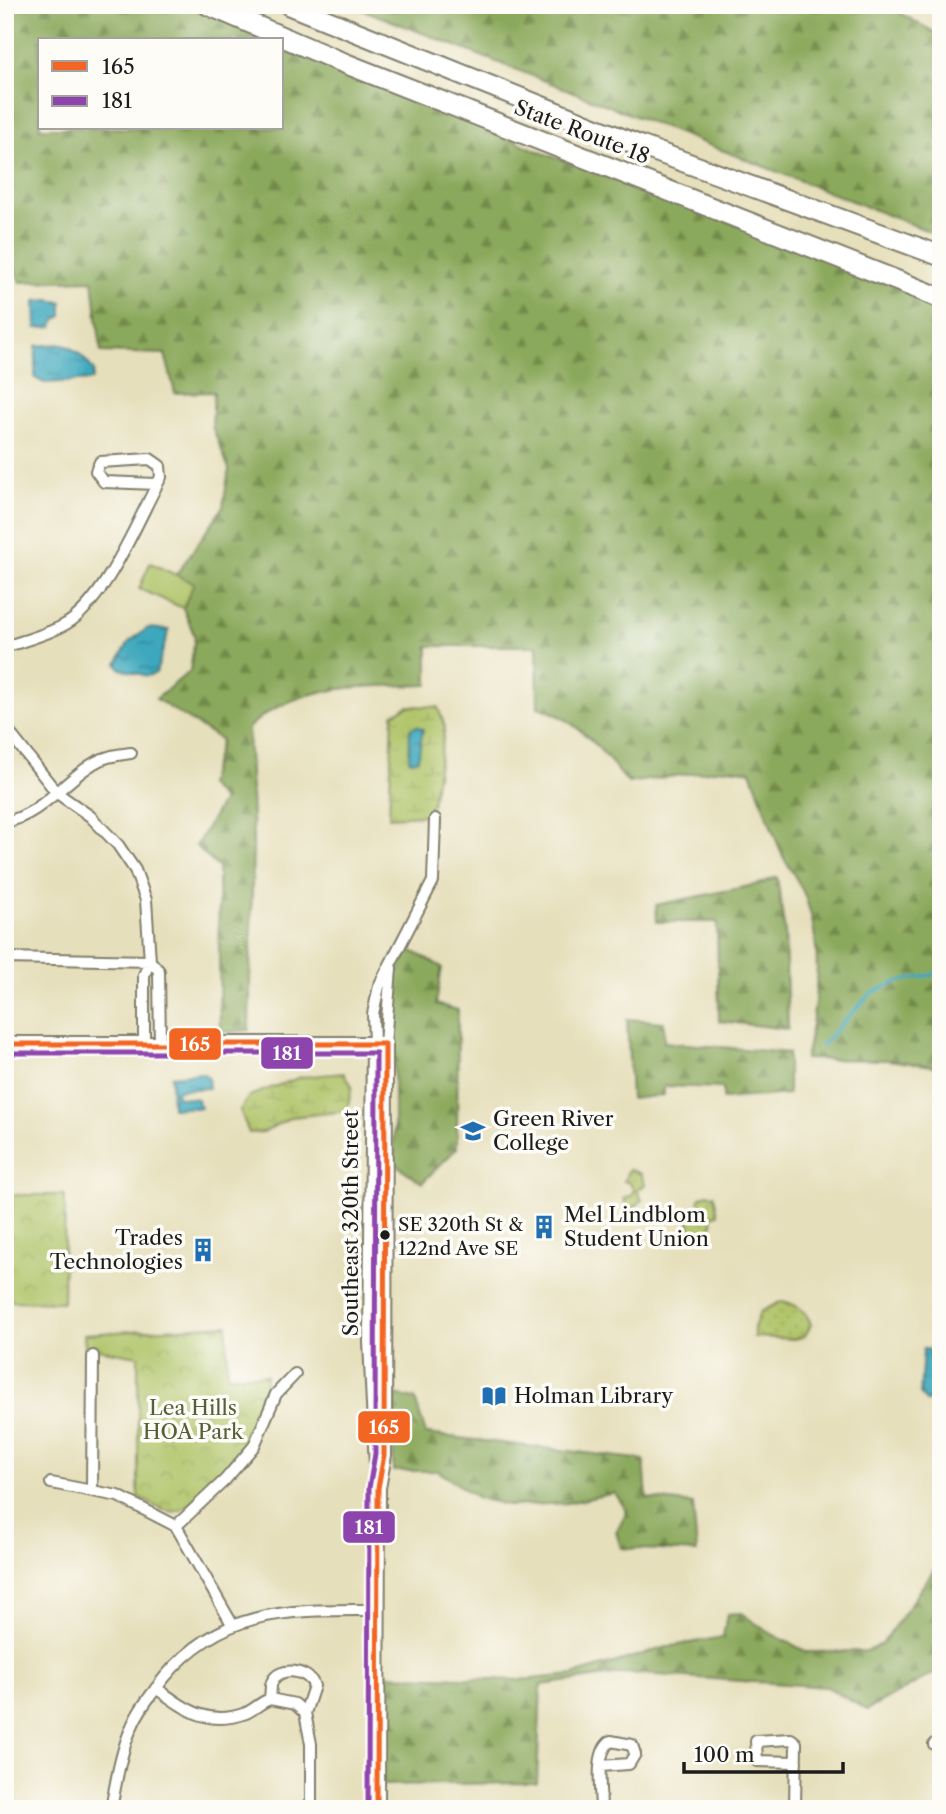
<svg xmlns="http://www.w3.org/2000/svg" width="946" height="1814" viewBox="0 0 946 1814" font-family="'Libre Caslon Text',serif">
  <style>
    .grass { fill: url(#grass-dots); stroke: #667041; stroke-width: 2 }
    .forest { fill: url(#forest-firs); stroke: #54623c; stroke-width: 2; fill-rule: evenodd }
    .wetland { fill: url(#wetland-marsh); stroke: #667041; stroke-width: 2 }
    .park { fill: url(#park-crowns); stroke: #667041; stroke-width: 2 }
    .garden { fill: #afc366; stroke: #667041; stroke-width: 2 }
    .water { fill: url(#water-ripples); stroke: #2c626c; stroke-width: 2 }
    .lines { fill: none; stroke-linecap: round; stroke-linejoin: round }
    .stream { stroke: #3da8bd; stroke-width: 3.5 }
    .street-casing { stroke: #817e6c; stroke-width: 14 }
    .secondary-casing { stroke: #817e6c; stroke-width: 18 }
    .highway-casing { stroke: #817e6c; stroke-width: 23 }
    .street { stroke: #fff; stroke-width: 10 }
    .secondary { stroke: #fff; stroke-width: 14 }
    .highway { stroke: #fff; stroke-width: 19 }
    .bus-1-casing { stroke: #fdfcf7; stroke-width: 10 }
    .bus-2-casing { stroke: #fdfcf7; stroke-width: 10 }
    .bus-1 { stroke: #f26522; stroke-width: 5 }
    .bus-2 { stroke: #8e44ad; stroke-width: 5 }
    .bus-dot { fill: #1c1c1c; stroke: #fdfcf7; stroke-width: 2.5 }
    .labels { text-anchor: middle; stroke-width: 7; stroke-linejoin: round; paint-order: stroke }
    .bus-label { font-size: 19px; fill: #1c1c1c; stroke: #fdfcf7; text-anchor: start }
    .street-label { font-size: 21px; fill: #1c1c1c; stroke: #fdfcf7 }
    .poi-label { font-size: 21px; fill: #1c1c1c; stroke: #fdfcf7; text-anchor: start }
    .park-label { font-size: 21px; fill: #575f3a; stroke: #fdfcf7 }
    .line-badge { stroke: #fdfcf7; stroke-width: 2.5 }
    .badge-label { font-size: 19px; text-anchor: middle; font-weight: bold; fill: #fff }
  </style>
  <defs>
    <pattern id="grass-dots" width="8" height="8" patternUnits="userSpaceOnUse" patternTransform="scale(1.75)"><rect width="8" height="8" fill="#afc366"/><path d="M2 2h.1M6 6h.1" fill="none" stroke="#96a758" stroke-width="1.8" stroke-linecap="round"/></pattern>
    <pattern id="forest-firs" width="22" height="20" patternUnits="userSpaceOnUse" patternTransform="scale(1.75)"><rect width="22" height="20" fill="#8ba95b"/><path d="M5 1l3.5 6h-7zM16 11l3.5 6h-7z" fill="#71894a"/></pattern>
    <pattern id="wetland-marsh" width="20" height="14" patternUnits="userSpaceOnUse" patternTransform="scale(1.75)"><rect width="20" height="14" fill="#afc366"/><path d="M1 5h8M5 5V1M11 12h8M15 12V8" fill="none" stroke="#96a758"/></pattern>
    <pattern id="park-crowns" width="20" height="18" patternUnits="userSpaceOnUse" patternTransform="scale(1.75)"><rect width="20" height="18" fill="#afc366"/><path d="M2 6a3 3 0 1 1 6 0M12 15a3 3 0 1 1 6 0" fill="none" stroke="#96a758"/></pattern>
    <pattern id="water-ripples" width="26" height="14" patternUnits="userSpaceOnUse" patternTransform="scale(1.75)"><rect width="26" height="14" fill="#3da8bd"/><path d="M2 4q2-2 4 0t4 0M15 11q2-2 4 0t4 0" fill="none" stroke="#328899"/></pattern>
  </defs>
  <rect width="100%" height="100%" fill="#fdfcf7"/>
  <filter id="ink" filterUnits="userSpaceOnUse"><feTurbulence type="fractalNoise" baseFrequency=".0143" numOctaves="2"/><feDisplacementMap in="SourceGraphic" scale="14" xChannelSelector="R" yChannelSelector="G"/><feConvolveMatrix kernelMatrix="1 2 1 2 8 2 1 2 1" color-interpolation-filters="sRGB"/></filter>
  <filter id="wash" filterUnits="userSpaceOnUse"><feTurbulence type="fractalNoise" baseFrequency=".00686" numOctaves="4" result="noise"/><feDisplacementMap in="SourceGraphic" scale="28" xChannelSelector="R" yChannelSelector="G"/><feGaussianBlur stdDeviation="1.57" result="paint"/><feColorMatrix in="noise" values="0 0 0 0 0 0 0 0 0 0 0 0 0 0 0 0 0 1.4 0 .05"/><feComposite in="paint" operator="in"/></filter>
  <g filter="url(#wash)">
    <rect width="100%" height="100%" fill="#e6dfbb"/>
    <path class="grass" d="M629,1169l12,5 4,11 -8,5 5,10 -15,15 -3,-18 7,-1 3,-6 -4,-7 -6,-2z
      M707,1194l7,1 4,19 -7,2 2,8 -9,11 -8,2 -7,-12 4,-18 7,-2 -1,-7z
      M782,1301c14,3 25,10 29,24l-6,11 -10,3 -41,-2v-9l6,-16z"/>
    <path class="forest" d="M5,5h214l321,147 401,148v767l-54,-7 -82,-1c12,-51 19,-115 -1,-165 -6,-15 -17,-28 -23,-42 -11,-27 -20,-54 -30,-81l-22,-3 -101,15c-24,-30 -51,-65 -90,-76l-1,-61h-109v39c-64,2 -131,-3 -180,43l5,111 -4,191 -29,3 -2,-166 -22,-21 27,-46 -15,-15 13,-45 -65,-41 34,-28 5,-34 -12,-29 11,-25 -18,-8 47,-68 6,-38 -17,-43 2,-34 -39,1 -10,-39 -64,-2 -8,-72 -73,2 -15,-37zM40,40h242v88h-242z
      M351,5h535l55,31v200z
      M777,877l8,55 3,97 -69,-8 -2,-99h-60l-1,-17 103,-21z
      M410,950l32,17 -6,37 22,6 -1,138 -35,35 -28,-20v-185z
      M627,1019l37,3v20l124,11v41l-65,5v-11l-59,-2v9l-33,4z
      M395,1395l20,4 11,35 218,26 3,38 46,6 4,48 -76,-4 -5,-16 11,-21 -12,-18 -48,10 -56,3 -33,-8 -40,-27h-45z
      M941,1560v114l-7,-1 -67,37 -40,-23 -198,-14 -88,12 -4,98 -160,2v-110l142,5 54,-5 94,-28 56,-10 4,-23 14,-1 27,19 39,20 60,-1 15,-7z"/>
    <path class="wetland" d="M408,706l30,1 7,20 -13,77 -7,11 -36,2 4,-103z
      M344,1073l8,13 -5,25 -56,6 -27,15 -15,1 -9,-23 9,-14 52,-19z"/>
    <path class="park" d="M5,1195h60l-2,107 -58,-1z
      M227,1325v50h39c-2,50 -27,82 -63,116 -7,6 -15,18 -25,20 -14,3 -28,-8 -40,-14v-141l-53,-9 -1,-13z"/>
    <path class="garden" d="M150,563l44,20 -11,25 -44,-19z"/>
    <path class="water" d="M48,300l14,2v14l-7,4 -2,7 -17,1 -1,-27z
      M61,344c14,3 25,16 33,27l-2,9 -48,3 -9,-5 1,-32z
      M148,628l21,2 -13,43 -9,3 -26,-7 -4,-5 12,-22z
      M416,726l7,3 -5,30 -5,2 -4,-1 1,-30z
      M202,1073l6,4 1,11 -31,2 -3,3 4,4 18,2 4,9h-29l-1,-32z
      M923,1349h5c2,3 7,37 8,44l-9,9 -7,-8z"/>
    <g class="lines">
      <path class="stream" d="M821,1046l49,-52 26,-12 45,-9"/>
    </g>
  </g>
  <g filter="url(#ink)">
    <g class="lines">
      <g class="street-casing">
        <path id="street" d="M5,647c20,-7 42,-12 61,-23 40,-23 72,-105 95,-147l-1,-11 -10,-7 -50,3 -4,9 8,11 53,2
          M5,727l52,66 33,23 28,29 17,25 11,30 4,61 -6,14v71
          M5,822c36,-7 59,-41 89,-59 11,-7 24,-8 37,-10
          M5,958l145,3
          M150,961l9,10 1,75
          M374,1044l-1,-30 6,-28 54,-105 2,-62
          M385,1044l6,-76
          M51,1483l67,13 58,30 56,98
          M92,1488l1,-132
          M176,1526l49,-46 29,-34 22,-52 19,-20
          M156,1688c31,22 52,39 90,25 9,-4 15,-11 24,-14l25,5 10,9
          M270,1699c1,-5 0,-12 2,-17 8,-17 37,-12 42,4l-9,27
          M305,1713l6,31v65
          M934,1744l7,2
          M601,1766l28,-2 6,-10 -3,-9 -21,-4c-17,11 -10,50 -10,68
          M111,1809c5,-26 9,-53 19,-78 8,-21 21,-36 34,-53 59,-72 129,-68 214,-68
          M795,1809l1,-66 -5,-4 -35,2 1,20 39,1"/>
      </g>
      <g class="secondary-casing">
        <path id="secondary" d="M5,1044h380l-1,411 -6,33
          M374,1044l-3,298 7,146 -1,321"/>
      </g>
      <g class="highway-casing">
        <path id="highway" d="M208,5l126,54 607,239
          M289,5l349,140 303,111"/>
      </g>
      <use href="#street" class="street"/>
      <use href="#secondary" class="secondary"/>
      <use href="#highway" class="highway"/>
      <g class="bus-1-casing">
        <path id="bus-1" d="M5,1044h380
          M377,1809l1,-321 6,-33 1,-411"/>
      </g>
      <g class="bus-2-casing">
        <path id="bus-2" d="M5,1053h371l-1,401 -6,34 -1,321"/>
      </g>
      <use href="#bus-1" class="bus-1"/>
      <use href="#bus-2" class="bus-2"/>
    </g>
  </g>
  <defs>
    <g id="university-bare" transform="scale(1.89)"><path d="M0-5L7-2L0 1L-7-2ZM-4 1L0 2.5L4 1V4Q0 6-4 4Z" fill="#1f6fb2" stroke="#fdfcf7" stroke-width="2.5" paint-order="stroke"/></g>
    <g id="building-bare" transform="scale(1.89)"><path d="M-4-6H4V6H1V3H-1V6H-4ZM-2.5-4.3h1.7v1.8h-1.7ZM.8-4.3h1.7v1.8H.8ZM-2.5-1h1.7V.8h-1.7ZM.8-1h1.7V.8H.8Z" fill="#1f6fb2" stroke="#fdfcf7" stroke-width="2.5" paint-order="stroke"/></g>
    <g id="library-bare" transform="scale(1.89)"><path d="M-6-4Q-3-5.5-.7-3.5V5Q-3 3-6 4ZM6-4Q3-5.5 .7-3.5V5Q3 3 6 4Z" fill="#1f6fb2" stroke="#fdfcf7" stroke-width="2.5" paint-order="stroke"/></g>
  </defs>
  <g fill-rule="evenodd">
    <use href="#university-bare" x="473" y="1131"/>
    <use href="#building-bare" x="544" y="1227"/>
    <use href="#building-bare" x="203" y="1250"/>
    <use href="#library-bare" x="494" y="1396"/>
  </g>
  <circle class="bus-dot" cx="385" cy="1235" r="6"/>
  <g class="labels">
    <g class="bus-label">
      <text x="398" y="1231">SE 320th St &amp;<tspan x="398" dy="24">122nd Ave SE</tspan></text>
    </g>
    <g class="street-label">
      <text transform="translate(582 132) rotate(21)" y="7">State Route 18</text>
      <text transform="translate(351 1223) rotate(-90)" y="7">Southeast 320th Street</text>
    </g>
    <g class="poi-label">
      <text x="493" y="1126">Green River<tspan x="493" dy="24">College</tspan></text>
      <text x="564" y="1222">Mel Lindblom<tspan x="564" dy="24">Student Union</tspan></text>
      <text x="183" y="1245" text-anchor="end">Trades<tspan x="183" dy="24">Technologies</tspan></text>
      <text x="514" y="1403">Holman Library</text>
    </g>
    <g class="park-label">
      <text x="193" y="1415">Lea Hills<tspan x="193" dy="24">HOA Park</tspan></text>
    </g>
  </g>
  <g class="line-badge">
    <rect x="168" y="1027" width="54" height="34" rx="7" fill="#f26522"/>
    <rect x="260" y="1036" width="54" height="34" rx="7" fill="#8e44ad"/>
    <rect x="357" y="1410" width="54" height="34" rx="7" fill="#f26522"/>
    <rect x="342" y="1510" width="54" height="34" rx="7" fill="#8e44ad"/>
  </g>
  <g class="badge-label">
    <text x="195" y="1051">165</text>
    <text x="287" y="1060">181</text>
    <text x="384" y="1434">165</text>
    <text x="369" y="1534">181</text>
  </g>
  <rect width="946" height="1814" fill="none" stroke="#fdfcf7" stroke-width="28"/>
  <rect x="38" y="38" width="245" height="91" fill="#fdfcf7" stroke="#a3a29f" stroke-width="2"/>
  <rect x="52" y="61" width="35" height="10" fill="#f26522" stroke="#a3a29f" stroke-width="2"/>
  <text x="102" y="74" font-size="21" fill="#1c1c1c">165</text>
  <rect x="52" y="96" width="35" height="10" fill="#8e44ad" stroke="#a3a29f" stroke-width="2"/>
  <text x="102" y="108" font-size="21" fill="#1c1c1c">181</text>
  <path d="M684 1762v10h159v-10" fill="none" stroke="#1c1c1c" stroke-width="3.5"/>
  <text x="694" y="1762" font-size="21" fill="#1c1c1c" stroke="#fdfcf7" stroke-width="5" paint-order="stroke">100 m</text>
</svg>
